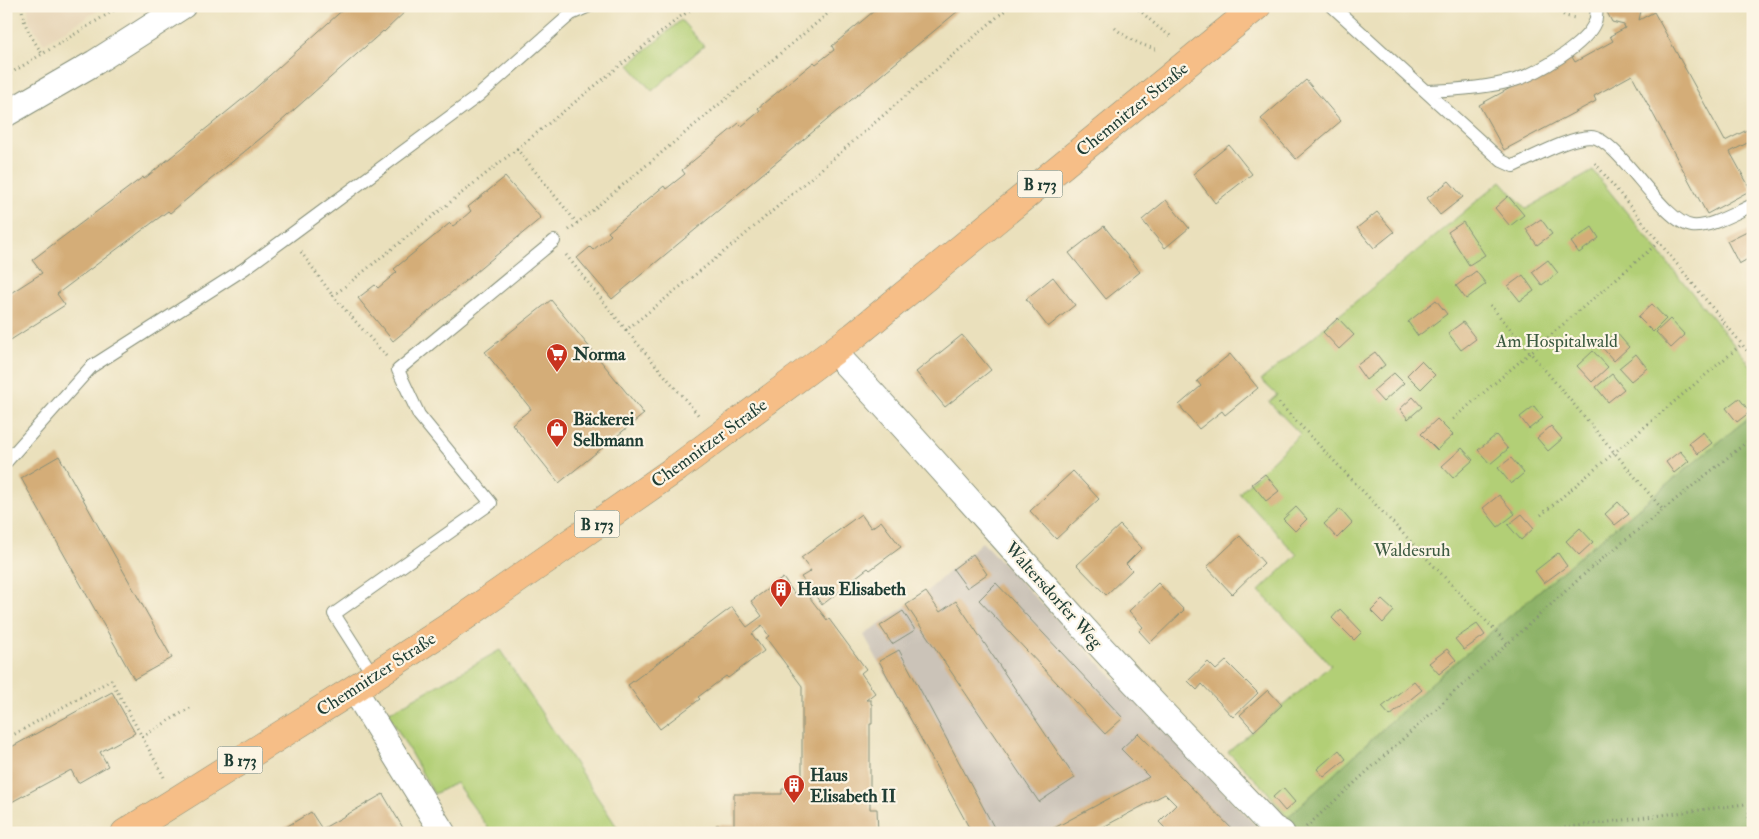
<svg xmlns="http://www.w3.org/2000/svg" width="1759" height="839" viewBox="0 0 1759 839" font-family="'IM FELL Double Pica',serif">
  <style>
    .built { fill: #e7d5b7 }
    .industrial { fill: #cbc3b8 }
    .green { fill: #b2cf76; stroke: #688655 }
    .forest { fill: #8db267; stroke: #56784e }
    .building { fill: #d4ad78 }
    .lines { fill: none; stroke-linecap: round; stroke-linejoin: round }
    .service-casing { stroke: #848e78; stroke-width: 14 }
    .minor-casing { stroke: #848e78; stroke-width: 27 }
    .primary-casing { stroke: #848e78; stroke-width: 29 }
    .path { stroke: #848e78; stroke-width: 3; stroke-dasharray: 1 4; stroke-linecap: butt }
    .service { stroke: #fff; stroke-width: 12 }
    .minor { stroke: #fff; stroke-width: 25 }
    .primary { stroke: #f6be87; stroke-width: 28 }
    .labels { text-anchor: middle; stroke-width: 4.5; stroke-linejoin: round; paint-order: stroke }
    .shield { fill: #fcf5e5; stroke: #617469; stroke-width: 1 }
    .shield-label { font-size: 16px; font-weight: bold; fill: #1f3d34 }
    .street-label { font-size: 18px; fill: #1f3d34; stroke: #fcf5e5 }
    .park-label { font-size: 18px; fill: #3c5a41; stroke: #fcf5e5 }
    .poi-label { font-size: 18px; font-weight: bold; fill: #1f3d34; stroke: #fcf5e5; text-anchor: start }
  </style>
  <rect width="100%" height="100%" fill="#fcf5e5"/>
  <filter id="ink" filterUnits="userSpaceOnUse"><feTurbulence type="fractalNoise" baseFrequency=".02" numOctaves="2"/><feDisplacementMap in="SourceGraphic" scale="10" xChannelSelector="R" yChannelSelector="G"/><feConvolveMatrix kernelMatrix="1 2 1 2 8 2 1 2 1" color-interpolation-filters="sRGB"/></filter>
  <filter id="wash" filterUnits="userSpaceOnUse"><feTurbulence type="fractalNoise" baseFrequency=".0096" numOctaves="4" result="noise"/><feDisplacementMap in="SourceGraphic" scale="20" xChannelSelector="R" yChannelSelector="G"/><feGaussianBlur stdDeviation="1.12" result="paint"/><feColorMatrix in="noise" values="0 0 0 0 0 0 0 0 0 0 0 0 0 0 0 0 0 1.4 0 .05"/><feComposite in="paint" operator="in"/></filter>
  <g filter="url(#wash)">
    <rect width="100%" height="100%" fill="#eae0bc"/>
    <path class="built" d="M28,6h77l-61,37 -15,-22z"/>
    <path class="industrial" d="M982,542l281,291h-93l-11,-11 17,-17 -12,-11 -72,39h-120l-108,-198 62,-43z"/>
    <path class="green" d="M681,20l23,26 -52,45 -23,-26z
      M1593,171l160,197v46l-174,143 -144,123 -148,138 -21,-28 -38,-38 103,-87 -72,-74 38,-36 -58,-62 61,-59 -31,-32 8,-7 -16,-15 240,-199 25,28z
      M500,650l121,183h-129l-36,-50 -22,11 -46,-81z"/>
    <path class="forest" d="M1753,414v419h-476l10,-15 148,-138 144,-123z"/>
    <g id="blocks">
      <path class="building" d="M347,6h64l-27,26 -1,-1 -105,93 -108,89 -2,-2 -111,83 8,11 -59,38v-47l36,-23 -10,-13 111,-83 1,2 106,-86z
        M880,6h84l-352,293 -35,-41 13,-11 3,3 18,-15 -3,-3 56,-46 2,3 19,-15 -3,-4 57,-47 3,3 18,-15 -2,-3 56,-46 2,2 18,-14 -2,-4z
        M1604,6h38l-3,14 15,-8 71,129 28,-14v13l-23,12 21,38 -44,24 -75,-139 -38,21 2,5 -92,49 -25,-45 92,-50 4,7 38,-21 -3,-5 15,-8 -1,-3 -12,-3z
        M1306,80l35,41 -45,38 -35,-40z
        M1229,145l23,29 -37,29 -22,-29z
        M505,177l36,41 -148,123 -35,-43 17,-13 3,3 19,-16 -3,-3 56,-46 3,3 9,-7 9,-8 -3,-4z
        M1449,181l14,16 -23,18 -13,-17z
        M1508,196l16,19 -14,11 -15,-18z
        M1166,200l23,28 -24,20 -23,-28z
        M1377,212l17,20 -20,16 -17,-20z
        M1541,219l11,15 -15,11 -11,-16z
        M1463,222l22,33 -16,10 -21,-33z
        M1104,226l36,46 -34,27 -37,-46z
        M1592,227l7,11 -20,15 -8,-11z
        M1753,228v28l-14,8 -12,-23z
        M1548,260l10,13 -16,12 -10,-13z
        M1476,271l10,13 -20,15 -10,-13z
        M1523,275l11,16 -14,10 -12,-15z
        M1053,277l22,28 -27,22 -22,-28z
        M551,300l93,114 -85,69 -47,-59 19,-15 -46,-57z
        M1436,300l11,14 -29,22 -10,-14z
        M1652,304l14,15 -13,13 -15,-15z
        M1338,318l16,17 -15,14 -16,-17z
        M1670,319l15,16 -14,13 -15,-16z
        M1463,322l13,17 -15,11 -13,-17z
        M1616,332l13,15 -15,14 -14,-16z
        M962,335l29,35 -46,37 -29,-35z
        M1593,351l15,16 -16,15 -15,-16z
        M1375,352l10,13 -19,15 -10,-14z
        M1230,354l28,34 -33,27 -3,-4 -23,18 -20,-24 22,-19 -4,-5z
        M1636,354l11,14 -16,13 -12,-13z
        M1421,361l14,14 -14,14 -14,-14z
        M1394,373l10,10 -21,19 -10,-11z
        M1612,374l12,15 -16,13 -12,-15z
        M1413,397l9,10 -14,12 -8,-10z
        M1739,398l11,14 -13,10 -11,-14z
        M1534,406l9,12 -14,11 -9,-12z
        M1437,419l16,16 -16,15 -16,-16z
        M1551,426l11,13 -14,12 -11,-13z
        M1703,432l9,11 -14,11 -9,-11z
        M1496,435l12,14 -18,15 -12,-14z
        M1462,448l11,12 -20,18 -11,-12z
        M1680,451l9,10 -15,12 -8,-11z
        M59,456l113,202 -38,21 -113,-201z
        M1511,458l13,15 -13,11 -13,-16z
        M1073,471l26,28 -43,40 -26,-28z
        M1265,474l14,17 -13,10 -14,-17z
        M1499,495l16,19 -17,13 -15,-19z
        M1618,502l11,12 -14,11 -10,-11z
        M1296,507l11,12 -12,12 -12,-12z
        M1340,509l12,14 -15,15 -13,-14z
        M861,514l10,14 10,-7 20,26 -31,23 -2,-2 -16,12 1,1 -31,24 -7,-10 -5,3 17,22 2,-1 37,50 -5,4 14,20 -9,7h5v4h1v20h-2v85h7l1,24h-162v-8h18v-31h48v-5h20v-103l-36,-48 3,-2 -7,-10 -10,8 12,17 -36,27 -2,-2 -28,21 2,2 -40,30 -32,-44 104,-78 15,20 15,-11 -11,-15 32,-23 14,19 12,-9 -8,-11 10,-6 -10,-13z
        M1522,514l12,14 -13,12 -13,-15z
        M1120,525l22,23 -16,16 6,6 -26,25 -29,-30z
        M1580,528l13,14 -14,13 -13,-14z
        M1240,536l24,27 -32,31 -25,-27z
        M1558,553l9,13 -23,17 -9,-12z
        M973,554l14,20 -20,14 -14,-19z
        M996,583l127,135 -18,16 -126,-134z
        M1158,583l26,27 -34,33 -11,-12 4,-4 -14,-16z
        M926,592l14,20 16,-11 119,177 -36,24 -133,-197z
        M1382,600l12,11 -11,12 -12,-12z
        M1340,609l22,23 -8,8 -22,-22z
        M903,611l12,19 -23,14 -12,-18z
        M1477,624l8,11 -21,15 -9,-11z
        M1447,649l9,11 -17,14 -10,-11z
        M899,650l98,183h-25l-93,-172z
        M1226,661l32,32 -25,24 -31,-33 -5,6 -9,-9 20,-19 8,8z
        M1414,681l8,9 -32,26 -8,-9z
        M1268,690l14,15 -28,26 -14,-16z
        M112,692l23,41 -35,19 8,14 -30,17 -7,-13 -65,35v-55z
        M1138,733l47,48 51,52h-66l-11,-11 17,-17 -11,-11 -73,39h-47l104,-56 -28,-28z
        M1339,750l7,9 -22,18 -7,-8z
        M1283,788l12,14 -10,9 -12,-14z
        M383,794l23,39h-130l35,-21 11,17z"/>
    </g>
  </g>
  <g filter="url(#ink)">
    <use href="#blocks" fill-opacity="0" stroke="#848e78" stroke-width="1"/>
    <g class="lines">
      <g class="service-casing">
        <path id="service" d="M1332,6l170,155 11,5c21,-9 56,-29 78,-29 27,1 71,85 101,89 18,2 44,-14 61,-21
          M1427,91c29,-1 59,-3 88,-11 23,-7 71,-35 80,-58 2,-5 1,-11 2,-16
          M6,462l85,-95 153,-98 45,-33 189,-140 93,-82 18,-8
          M373,675l-39,-61 157,-111 -72,-88 -21,-45 156,-129"/>
      </g>
      <g class="minor-casing">
        <path id="minor" d="M6,114l88,-51 89,-57
          M833,351c85,89 165,183 248,274 62,69 128,135 192,203l9,5
          M354,689l89,144"/>
      </g>
      <g class="primary-casing">
        <path id="primary" d="M125,833l229,-144 110,-72 213,-149 177,-132 403,-330"/>
      </g>
      <path class="path" d="M22,6c0,19 11,33 21,49
        M1135,6l24,22 13,9
        M1551,6l14,10 10,2
        M1115,28c12,11 28,18 44,22
        M6,76l115,-70
        M517,149l163,-132 17,-11
        M1595,163l158,195
        M569,230l268,-224
        M301,252l32,44
        M566,255l60,75 114,-91 270,-233
        M1490,305l173,205
        M626,330l74,87
        M386,356l-53,-60 184,-147 60,74
        M1279,403l229,241
        M1453,419l206,-177
        M1541,515l201,-171
        M142,737l48,-29
        M6,739l105,-59 53,97
        M1306,827l285,-259 162,-131
        M1525,833l228,-30
        M1748,833l5,-89"/>
      <use href="#service" class="service"/>
      <use href="#minor" class="minor"/>
      <use href="#primary" class="primary"/>
    </g>
  </g>
  <defs>
    <g id="supermarket-pin" transform="scale(1.125)"><path d="M0 17L-7.5 6A9.5 9.5 0 1 1 7.5 6Z" fill="#c8321e" stroke="#fcf5e5"/><path d="M-6-5.5h2.5l.6 2H6L4.5 2H-2.5L-4.4-4H-6ZM-1.5 3.2a1.3 1.3 0 1 0 .1 0ZM3 3.2a1.3 1.3 0 1 0 .1 0Z" fill="#fff"/></g>
    <g id="shop-pin" transform="scale(1.125)"><path d="M0 17L-7.5 6A9.5 9.5 0 1 1 7.5 6Z" fill="#c8321e" stroke="#fcf5e5"/><path d="M-5-2.5h2.3a2.7 3.5 0 0 1 5.4 0H5L5.5 6h-11ZM-1.5-2.5h3a1.5 2.3 0 0 0-3 0Z" fill="#fff"/></g>
    <g id="building-pin" transform="scale(1.125)"><path d="M0 17L-7.5 6A9.5 9.5 0 1 1 7.5 6Z" fill="#c8321e" stroke="#fcf5e5"/><path d="M-4-6H4V6H1V3H-1V6H-4ZM-2.5-4.3h1.7v1.8h-1.7ZM.8-4.3h1.7v1.8H.8ZM-2.5-1h1.7V.8h-1.7ZM.8-1h1.7V.8H.8Z" fill="#fff"/></g>
  </defs>
  <g fill-rule="evenodd">
    <use href="#supermarket-pin" x="557" y="354"/>
    <use href="#shop-pin" x="557" y="429"/>
    <use href="#building-pin" x="781" y="589"/>
    <use href="#building-pin" x="794" y="785"/>
  </g>
  <g class="labels">
    <g class="shield">
      <rect x="1017.5" y="170.5" width="45" height="27" rx="4"/>
      <rect x="574.5" y="510.5" width="45" height="27" rx="4"/>
      <rect x="217.5" y="746.5" width="45" height="27" rx="4"/>
    </g>
    <g class="shield-label">
      <text x="1040" y="190">B 173</text>
      <text x="597" y="530">B 173</text>
      <text x="240" y="766">B 173</text>
    </g>
    <g class="street-label">
      <text transform="translate(1132 109) rotate(-39)" y="6">Chemnitzer Straße</text>
      <text transform="translate(709 443) rotate(-36)" y="6">Chemnitzer Straße</text>
      <text transform="translate(1054 595) rotate(48)" y="6">Waltersdorfer Weg</text>
      <text transform="translate(376 674) rotate(-33)" y="6">Chemnitzer Straße</text>
    </g>
    <g class="park-label">
      <text x="1557" y="347">Am Hospitalwald</text>
      <text x="1412" y="556">Waldesruh</text>
    </g>
    <g class="poi-label">
      <text x="573" y="360">Norma</text>
      <text x="573" y="425">Bäckerei<tspan x="573" dy="21">Selbmann</tspan></text>
      <text x="797" y="595">Haus Elisabeth</text>
      <text x="810" y="781">Haus<tspan x="810" dy="21">Elisabeth II</tspan></text>
    </g>
  </g>
  <rect width="1759" height="839" fill="none" stroke="#fcf5e5" stroke-width="25"/>
</svg>
